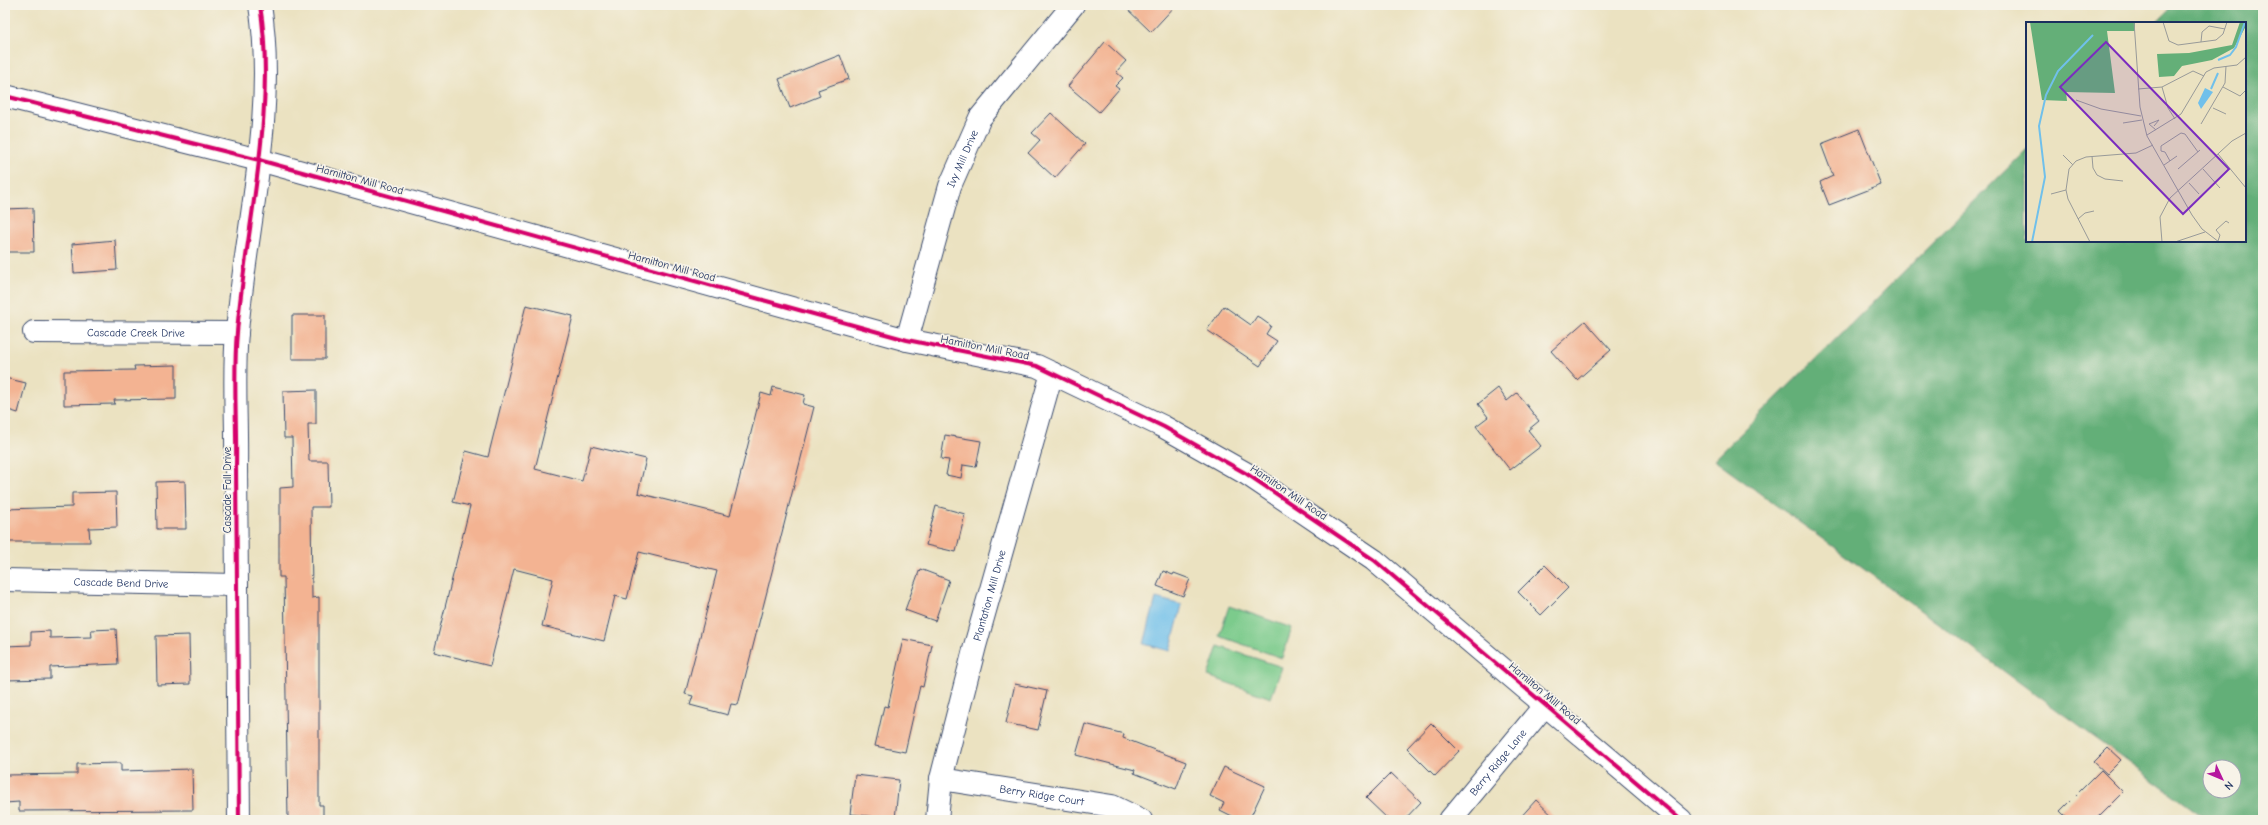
<svg xmlns="http://www.w3.org/2000/svg" width="2268" height="825" viewBox="0 0 2268 825" font-family="'Comic Neue',sans-serif">
  <style>
    .green { fill: #7bcb8c; stroke: #4b7d75 }
    .forest { fill: #64af78; stroke: #406f6b; fill-rule: evenodd }
    .water { fill: #70c0eb; stroke: #4678a4 }
    .building { fill: #f3b392 }
    .lines { fill: none; stroke-linecap: round; stroke-linejoin: round }
    .minor-casing { stroke: #3a4a6d; stroke-width: 24 }
    .major-casing { stroke: #3a4a6d; stroke-width: 24 }
    .minor { stroke: #fff; stroke-width: 22 }
    .major { stroke: #fff; stroke-width: 22 }
    .cycleway-casing { stroke: #f7f3e8; stroke-width: 6 }
    .cycleway { stroke: #d6006c; stroke-width: 4 }
    .labels { text-anchor: middle; stroke-width: 3.5; stroke-linejoin: round; paint-order: stroke }
    .street-label { font-size: 11px; fill: #1b2f5e; stroke: #f7f3e8 }
    .inset-river { fill: none; stroke: #70c0eb; stroke-width: 2 }
    .inset-road { fill: none; stroke: #989a99; stroke-width: 1 }
    .view { fill: #7b2cbf; fill-opacity: 0.15; stroke: #7b2cbf; stroke-width: 2 }
    .inset-edge { fill: none; stroke: #1b2f5e; stroke-width: 2 }
  </style>
  <rect width="100%" height="100%" fill="#f7f3e8"/>
  <filter id="ink" filterUnits="userSpaceOnUse"><feTurbulence type="fractalNoise" baseFrequency=".025" numOctaves="2"/><feDisplacementMap in="SourceGraphic" scale="8" xChannelSelector="R" yChannelSelector="G"/><feConvolveMatrix kernelMatrix="1 2 1 2 8 2 1 2 1" color-interpolation-filters="sRGB"/></filter>
  <filter id="wash" filterUnits="userSpaceOnUse"><feTurbulence type="fractalNoise" baseFrequency=".012" numOctaves="4" result="noise"/><feDisplacementMap in="SourceGraphic" scale="16" xChannelSelector="R" yChannelSelector="G"/><feGaussianBlur stdDeviation="0.9" result="paint"/><feColorMatrix in="noise" values="0 0 0 0 0 0 0 0 0 0 0 0 0 0 0 0 0 1.4 0 .05"/><feComposite in="paint" operator="in"/></filter>
  <g filter="url(#wash)">
    <rect width="100%" height="100%" fill="#ebe2c1"/>
    <path class="green" d="M1229,606l63,22 -10,30 -63,-22z
      M1218,646l64,21 -11,31 -63,-22z"/>
    <path class="forest" d="M2163,5h100v815h-55l-494,-360 313,-311v92h218v-218h-90l14,-14zM2210,767h24v24h-24z"/>
    <path class="water" d="M1156,598l26,7 -12,46 -26,-7z"/>
    <g id="blocks">
      <path class="building" d="M1123,5h53l-25,27z
        M1105,42l21,19 -10,11 7,6 -8,8 4,3 -20,23 -31,-26z
        M840,55l9,24 -31,11 2,6 -30,12 -11,-29z
        M1051,113l34,31 -30,34 -27,-25 12,-13 -8,-7z
        M1859,129l22,56 -52,20 -9,-23 13,-6 -12,-32z
        M33,208l1,44h-29v-43z
        M115,240l2,30 -43,3 -2,-29z
        M526,305l47,11 -38,153 47,12 9,-35 55,13 -8,34 92,23 31,-123 10,3 2,-9 32,8 -2,9 11,3 -76,298 -7,-1 -3,11 -38,-10 3,-9 -8,-2 32,-123 -78,-19 -12,47 -12,-3 -11,45 -62,-15 11,-47 -39,-10 -24,97 -56,-14 36,-146 -17,-4 13,-51 22,6z
        M1224,306l27,19 6,-9 14,10 -5,8 11,7 -17,25 -53,-36z
        M292,315h33v44h-33z
        M1585,321l26,29 -34,30 -26,-29z
        M176,365v34l-62,1 1,4 -51,1v-34l71,-1 -1,-4z
        M5,378l21,5 -8,30 -13,-4z
        M1498,388l9,13 10,-8 22,28 -11,9 13,16 -31,24 -34,-44 12,-9 -10,-13z
        M316,390v34h-8l1,37h19l1,46h-18l1,91 7,-1v208h4v15h-35l-4,-243h-5v-44h1v-45l13,-1 -1,-49h-8l-1,-47z
        M945,435l36,6 -5,26 -13,-2 -2,13 -15,-3 3,-15 -8,-1z
        M185,481l1,48h-29l-1,-47z
        M116,492l1,35 -28,1 1,14h-85v-33l67,-2v-14z
        M936,506l29,8 -9,38 -30,-7z
        M1545,565l23,23 -27,27 -23,-23z
        M920,569l29,11 -14,41 -30,-11z
        M1163,571l10,4 1,-2 16,6 -7,17 -26,-10z
        M116,629l2,35 -68,3v12l-45,1v-34l26,-1v-13l19,-1v7l42,-1 -1,-7z
        M189,635l1,49 -33,1 -1,-49z
        M903,639l29,6 -9,42 -3,-1 -15,66 -30,-6 9,-40 4,1z
        M1015,684l32,7 -9,39 -32,-7z
        M1431,723l28,28 -24,25 -28,-28z
        M1085,724l39,10 -1,4 63,24 -10,27 -42,-16 1,-3 -59,-15z
        M2108,748l13,12 -14,14 -13,-12z
        M121,763v8l71,-2 1,41 -174,1v-9l-14,1v-28l72,-1v-10z
        M1224,767l41,19 -16,34h-9l-20,-10 4,-7 -14,-7z
        M2101,770l22,22 -28,28h-26l-9,-9z
        M1391,773l30,29 -17,18h-15l-23,-22z
        M855,775l44,5 -4,39 -45,-5z
        M1536,800l21,20h-39z"/>
    </g>
  </g>
  <g filter="url(#ink)">
    <use href="#blocks" fill-opacity="0" stroke="#3a4a6d" stroke-width="1"/>
    <g class="lines">
      <g class="minor-casing">
        <g id="minor">
          <path id="s1" d="M34,332l203,1"/>
          <path id="s2" d="M907,340l43,-154 30,-68 93,-113"/>
          <path id="s3" d="M5,580l231,5"/>
          <path id="s4" d="M941,779l171,27 29,14"/>
          <path d="M239,820c0,-118 -3,-235 -3,-353 1,-45 -3,-91 1,-135 9,-107 40,-220 23,-327"/>
          <path id="s5" d="M937,820l4,-41 34,-133 77,-273"/>
          <path id="s6" d="M1450,820l95,-115"/>
        </g>
      </g>
      <g class="major-casing">
        <path id="major" d="M5,96l254,64 648,180 130,26 127,61 83,47 127,86 307,260"/>
      </g>
      <use href="#minor" class="minor"/>
      <use href="#major" class="major"/>
      <g class="cycleway-casing">
        <path id="cycleway" d="M5,96l254,64 648,180 130,26 127,61 83,47 127,86 307,260
          M239,820c0,-118 -3,-235 -3,-353 1,-45 -3,-91 1,-135 9,-107 40,-220 23,-327"/>
      </g>
      <use href="#cycleway" class="cycleway"/>
    </g>
  </g>
  <g class="labels">
    <g class="street-label">
      <text dy="4" stroke="none"><textPath href="#s2" startOffset="190">Ivy Mill Drive</textPath></text>
      <text transform="translate(360 179) rotate(15)" y="4">Hamilton Mill Road</text>
      <text transform="translate(672 266) rotate(15)" y="4">Hamilton Mill Road</text>
      <text dy="4" stroke="none"><textPath href="#s1" startOffset="102">Cascade Creek Drive</textPath></text>
      <text transform="translate(985 347) rotate(11)" y="4">Hamilton Mill Road</text>
      <text transform="translate(227 490) rotate(-90)" y="4">Cascade Fall Drive</text>
      <text transform="translate(1289 492) rotate(34)" y="4">Hamilton Mill Road</text>
      <text dy="4" stroke="none"><textPath href="#s3" startOffset="116">Cascade Bend Drive</textPath></text>
      <text dy="4" stroke="none"><textPath href="#s5" startOffset="231">Plantation Mill Drive</textPath></text>
      <text transform="translate(1545 693) rotate(40)" y="4">Hamilton Mill Road</text>
      <text dy="4" stroke="none"><textPath href="#s6" startOffset="75">Berry Ridge Lane</textPath></text>
      <text dy="4" stroke="none"><textPath href="#s4" startOffset="102">Berry Ridge Court</textPath></text>
    </g>
  </g>
  <g transform="translate(2026 22)">
    <rect width="220" height="220" fill="#ebe2c1"/>
    <path d="M4,0h105v9h-28l8,62 -49,-1 1,9 -25,-1zM214,0h6v4l-12,22 -22,12 -30,6 -8,10 -15,1 -2,-23 32,-1 43,-8z" fill="#64af78"/>
    <path d="M179,66l8,4 -12,17 -3,-6z" fill="#70c0eb"/>
    <path class="inset-river" d="M192,38l12,-5 6,-8 9,-25M185,67l7,-16M6,220l13,-65 -6,-51 7,-31 12,-24 35,-36"/>
    <path class="inset-road" d="M108,0l6,85 7,29 45,79 10,14 17,13M137,0l6,19 9,4 38,-5 7,-6 4,-12M175,20l1,-10 7,-6 16,3M136,65l6,21 7,11M197,65l17,9 6,-6M112,67l24,-2 31,-16 11,5M50,78l25,9 40,7M187,86l13,6M97,101l19,-3M175,102l24,-41 1,-17M128,104l5,-6 -10,4 7,6M121,113l34,-21 25,-42 8,-4 23,-3 9,-8M192,132l28,34M37,133l10,10M66,134l1,12 4,7 8,4 18,2M144,139l-5,-9 -4,-1v-5l20,-13 4,1 13,18M138,143l13,-9M152,147l22,-19M177,147l17,19M163,161l10,11M25,172l15,-4M52,197l7,-6 9,-2M192,219l2,-6 -4,-5 10,-9 3,2M64,220l-22,-43 -2,-9 3,-21 7,-8 10,-4 50,-4 17,-8M136,220l-2,-25 10,-19 62,-57 14,-8M149,220l30,-10"/>
    <path class="view" d="M80,20l123,127 -46,45 -123,-127z"/>
    <rect width="220" height="220" class="inset-edge"/>
  </g>
  <rect width="2268" height="825" fill="none" stroke="#f7f3e8" stroke-width="20"/>
  <g transform="translate(2222 779) rotate(134)"><circle r="19" fill="#f7f3e8" stroke="#9fa5b1"/>
  <path d="M0-3L7 15L0 10L-7 15Z" fill="#b5179e"/>
  <text y="-6" font-size="11" font-weight="bold" text-anchor="middle" fill="#1b2f5e">N</text>
  </g>
</svg>
